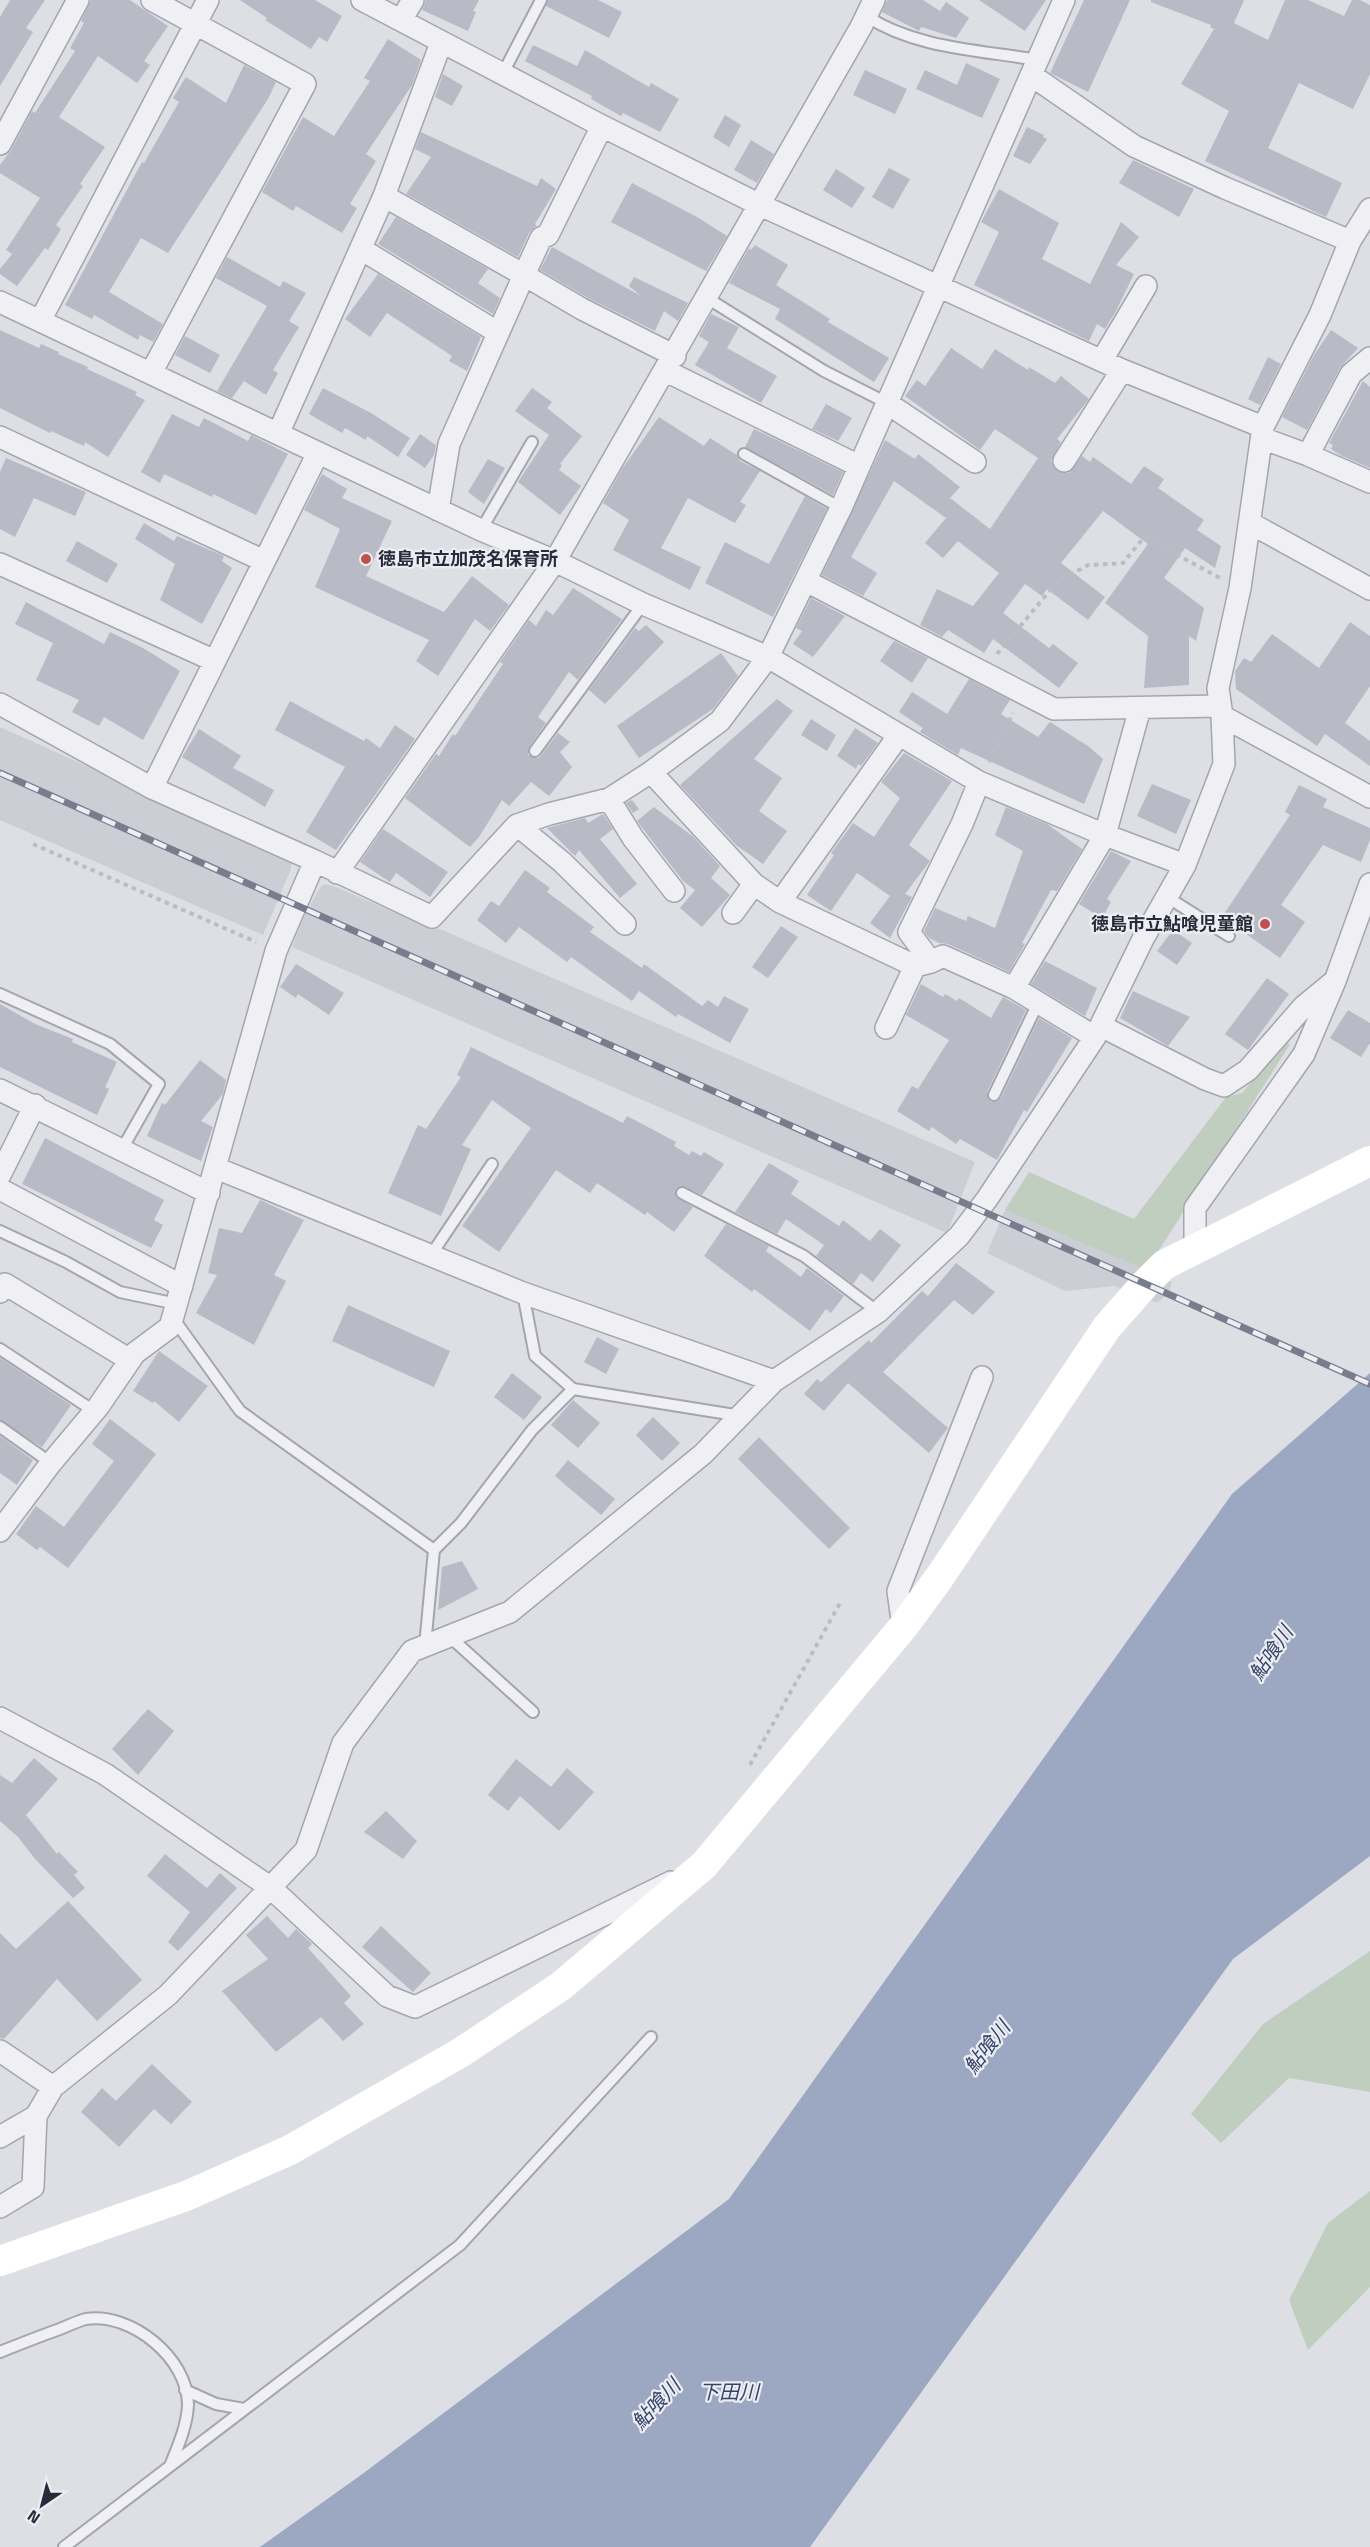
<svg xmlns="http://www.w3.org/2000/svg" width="1370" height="2547" viewBox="0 0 1370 2547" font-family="'Titillium Web','Noto Sans JP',sans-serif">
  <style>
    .built { fill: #ccced6 }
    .green { fill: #c0cebf }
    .water { fill: #9ca7c2 }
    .building { fill: #b8bac5 }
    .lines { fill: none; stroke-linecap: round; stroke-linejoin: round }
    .lane-casing { stroke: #a3a6ae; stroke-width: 14 }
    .street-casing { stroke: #a3a6ae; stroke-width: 24 }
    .path { stroke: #bcbdc4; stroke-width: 4; stroke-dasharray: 4.5 4.5; stroke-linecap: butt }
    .lane { stroke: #f0f0f4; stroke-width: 10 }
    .street { stroke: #f0f0f4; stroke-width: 21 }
    .secondary { stroke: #fff; stroke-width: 30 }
    .rail-casing { stroke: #797c8d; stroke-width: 7 }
    .rail { stroke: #eceef3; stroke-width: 4.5; stroke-dasharray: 14; stroke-linecap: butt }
    .poi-dot { fill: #be534e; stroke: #eceef3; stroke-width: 2 }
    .labels { text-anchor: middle; stroke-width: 4.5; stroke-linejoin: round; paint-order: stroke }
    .poi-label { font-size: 18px; font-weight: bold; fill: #282c3a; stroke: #eceef3; text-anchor: start }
    .water-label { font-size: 20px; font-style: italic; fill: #37446a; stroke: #eceef3 }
  </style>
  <rect width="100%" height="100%" fill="#dddfe5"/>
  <path class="built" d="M0,727l287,129 4,5v8l-28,66 -263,-115z
    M325,884l11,3 90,39 14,3 535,233 -28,71 -655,-286 15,-37 14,-24z
    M1029,1172l114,97 29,13 -4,12 -11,9 -43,-17 -49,5 -78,-38 18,-43z"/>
  <path class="green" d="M1288,1037l1,9 -135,212 -12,10 -137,-58 24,-38 105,47 92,-122 16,-4z
    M1370,1951v141l-81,-14 -68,65 -30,-29 72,-90z
    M1370,2191v96l-62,63 -19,-50 39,-77z"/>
  <path class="water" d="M1370,1373v483l-137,103 -423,588h-550l101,-72 368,-276 503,-705z"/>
  <path class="building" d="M10,0h35l-19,28 7,4 -33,54v-69z
    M91,0h39l38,26 -24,35 6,4 -13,18 -39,-27 -39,61 46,30 -25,37 3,2 -27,39 5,4 -13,21 -3,-2 -28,38 -17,-12v-5l12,-15 -6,-4 34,-52 -40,-25v-8l11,-15 21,-39 3,2 40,-62 -5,-3 14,-25 -3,-2z
    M240,0h75l27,16 -15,26 -8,-5 -8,12 -46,-29 2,-2z
    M426,0h53l-6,11 3,1 -8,19 -46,-21z
    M548,0h50l24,12 -13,26 -63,-32z
    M887,0h36l17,11 6,-9 23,16 -13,20 -35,-11 -2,4 -37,-19z
    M979,0h67l-21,31z
    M1084,0h46l-42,92 -38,-19z
    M1151,0h93l-10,23 34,17 17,-40h23l36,16 8,-16h8l10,5v69l-17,35 -54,-26 -31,65 74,35 -16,34 -121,-56 24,-50 -48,-27 33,-55 -4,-2 1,-2 -60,-23z
    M388,39l33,21 -9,25 -46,69 10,7 -26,43 7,4 -15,25 -46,-27 -3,5 -31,-19 41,-75 31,19 36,-55 -6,-3z
    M533,45l44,21 8,-16 64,37 2,-4 28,16 -19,33 -37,-19 -2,3 -30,-17 1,-3 -67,-35z
    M966,63l34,16 -18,39 -66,-29 9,-19 32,15z
    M244,65l32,17 -8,17 -100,154 -27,-15 -32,54 54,32 -10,18 -13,-7 -2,5 -44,-25 -2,4 -27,-14 77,-143 2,1 35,-61 -6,-4 13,-21 40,26z
    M865,70l42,19 -12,25 -42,-19z
    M443,74l20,12 -11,20 -17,-9z
    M725,115l16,10 -12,22 -16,-10z
    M1027,127l17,8 -1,2 4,2 -17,25 -17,-8z
    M421,132l116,54 4,-8 15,11 -21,35 2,2 -8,7 -11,24 -112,-63 25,-37 -16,-8z
    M751,140l23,14 -17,29 -23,-13z
    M1133,160l61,29 -15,28 -60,-34z
    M889,168l21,11 -17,30 -21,-12z
    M836,169l29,19 -13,20 -29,-18z
    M632,183l65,34 30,19 -21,35 -95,-49z
    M999,189l60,34 -17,36 48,25 31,-62 18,15 -23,28 18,9 -18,37 -11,18 -8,-5 -8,17 -115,-56 25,-53 -18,-10z
    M396,217l92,52 -10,14 22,15 -7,16 -115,-70z
    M755,245l33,20 -12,20 54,34 -2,3 61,36 -15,24 -99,-63 5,-10 -51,-26 20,-35 2,2z
    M552,247l89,49 -12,-10 5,-9 54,26 -10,18 -14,-10 -9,20 -67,-33 -48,-28z
    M227,257l53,30 3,-6 23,12 -17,28 10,6 -26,43 5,3 -12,22 -22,-14 -12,17 -15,-7 50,-85 -51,-28z
    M378,274l103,63 -14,34 -18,-10 3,-5 -65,-43 -17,24 -25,-18z
    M711,314l28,13 -12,21 50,28 -16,27 -66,-38 14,-23 -10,-6z
    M0,330l39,18 2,-4 18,8 -1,2 30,13 -1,2 50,23 -2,3 10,5 -37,57 -23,-15 -1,4 -33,-15 -1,2 -50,-25z
    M1331,330l27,18 -18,20 -33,62 -25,-13 32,-62z
    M185,336l35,19 -10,18 -35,-18z
    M951,348l31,21 13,-20 33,21 1,-3 26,16 6,-7 28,23 -32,40 4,3 -10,19 6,10 12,2 13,-17 8,6 3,-5 38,27 13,-18 20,13 -6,9 46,32 -7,10 24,16 -6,22 -30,-20 -21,30 40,30 -8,33 -7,-5v49l-45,3 4,-52 -43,-33 43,-59 -45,-33 -42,52 44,34 -17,23 -41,-31 -5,7 -17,-12 -22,29 46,35 4,-4 25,19 -19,25 -66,-49 -9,14 -36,-23 -6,7 -22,-12 17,-36 36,17 26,-33 -41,-32 -15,17 -18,-15 21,-25 -52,-37 -43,76 26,16 -14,23 -41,-21 63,-135 30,19 3,-5 42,33 -10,11 40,31 48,-71 -43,-29 -15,21 -75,-54 12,-16 8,6z
    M1268,357l13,7 -21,41 -12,-6z
    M1363,381l7,6v81l-28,-12 -11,-7 2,-4 -4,-2z
    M323,388l48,25 39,25 -12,19 -31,-21 -1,4 -21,-12 -3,5 -33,-19z
    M532,388l20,14 -5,6 35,28 -22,28 2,1 -3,5 22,16 -21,29 -42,-33 31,-47 -34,-24z
    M826,404l26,14 -14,23 -26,-12z
    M172,414l27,13 5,-9 44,23 3,-6 37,19 -32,61 -43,-21 -1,3 -48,-23 -4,9 -19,-11z
    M659,417l45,29 6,-8 27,17 3,6 20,10 -20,31 6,3 -11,18 -47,-25 -27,50 40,19 -11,23 -77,-40 16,-30 -26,-17 19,-34z
    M754,429l89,43 -10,23 -88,-48z
    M420,434l16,11 -2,10 -9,13 -19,-13z
    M6,458l80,34 -11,24 -41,-18 -19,39 -15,-8v-57z
    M488,459l17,9 -21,36 -16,-12z
    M322,474l25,15 -5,9 50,23 -26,55 78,36 28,-36 37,29 -19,26 -15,-12 -37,57 -22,-15 13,-21 -114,-53 25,-58 -36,-19z
    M805,496l22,13 -54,108 -68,-34 20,-41 44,22z
    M144,523l30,18 3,-5 47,20 -2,5 10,7 -30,56 -42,-24 15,-36 -40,-25z
    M77,541l41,23 -11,19 -41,-22z
    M573,588l49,31 -44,61 -9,-8 -31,45 8,6 -17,24 -1,8 6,3h5l19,-25 12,9 -10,10 12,15 -23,29 -18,-14 -22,24 -7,-6 -23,37 -9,10 -65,-49 31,-44 3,2 14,-22 2,2 48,-72 -3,-2 29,-42 7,6 10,-16 7,5z
    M811,598l34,18 -32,41 -20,-13 9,-13 -6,-3z
    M26,602l78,42 6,-12 33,16 37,23 -37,69 -39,-23 -5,9 -27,-14 7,-12 -43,-20 17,-37 -38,-19z
    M1350,622l20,14v50l-25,37 25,18v25l-45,-32 -8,12 -81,-57 -1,-18 9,-13 7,4 21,-28 47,34z
    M646,625l18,17 -59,62 -16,-14 46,-62 4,3z
    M894,641l34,17 -16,25 -32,-22z
    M721,653l17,23 -25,33 -74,49 -22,-32z
    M969,679l41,21 -9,14 37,23 12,-15 38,24 15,13 -19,45 -123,-56 -3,7 -38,-23 3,-4 -24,-16 13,-20 35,22z
    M777,699l16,12 -39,48 28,19 -23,33 28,20 -24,33 -27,-19 -56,-60z
    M290,701l74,40 2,-3 14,10 15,-23 20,14 -79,111 -30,-18 39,-65 -70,-37z
    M811,719l25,16 -9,16 -26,-16z
    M855,728l23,15 -17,23 -3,-2 -2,5 -19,-13z
    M199,729l42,27 -8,12 41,22 -9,17 -83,-50z
    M904,753l48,28 -43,64 21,16 -25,33 7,3 -22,41 -20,-15 20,-27 -33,-23 -26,38 -24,-16 27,-40 -3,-2 22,-30 21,14 26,-39 -19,-16z
    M1152,784l39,16 -15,34 -39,-18z
    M1299,785l28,14 -4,8 47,21v12l-9,22 -38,-17 -42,60 24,17 -25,36 -58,-41 68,-102 -5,-3z
    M632,800l7,9 -6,4 -7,-10z
    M654,807l38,29 -2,-3 30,33 -9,12 19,17 -28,32 -22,-19 15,-18 -12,-9 -46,-60z
    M1006,807l41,17 35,25 -25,42 -6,-1 -29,53 3,1 -16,28 -61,-28 -9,-1 -10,-5 -5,-7 11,-23 31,13 2,-5 27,12 28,-77 -28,-16z
    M603,814l10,15 -13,10 37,45 -17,14 -41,-48 -4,6 -28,-28 38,-10 3,5z
    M383,829l65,43 -18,25 -34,-24 -6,9 -30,-20z
    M1111,851l20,10 -24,38 4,3 -9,16 -23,-14z
    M525,870l25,18 -3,4 47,35 -4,5 52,36 2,-4 58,42 6,-6 10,7 6,-11 25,13 -19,34 -52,-29 -2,3 -37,-26 -7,10 -61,-44 -4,5 -48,-35 -13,16 -29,-23 14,-19 8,5z
    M781,926l17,11 -30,41 -16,-11z
    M1173,930l19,13 -15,22 -20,-14z
    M1045,961l52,27 -12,28 -54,-32z
    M296,964l48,29 -15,22 -31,-21 -2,4 -16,-11z
    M1267,978l22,16 -41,56 -23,-16z
    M921,984l22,13 2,-3 12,7 2,-3 32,20 12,-21 23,13 -39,82 1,7 3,3 7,-1 3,-3 38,-80 33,20 -45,74 -3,-2 -27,50 -37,-21 -4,5 -24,-17 -3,4 -32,-20 15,-25 6,3 31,-49 -43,-25z
    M1133,991l57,26 -22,29 -48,-28z
    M0,1004l35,20 38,15 -1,3 45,20 -12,25 4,2 -12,26 -97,-48z
    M1348,1010l22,13v20l-9,14 -31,-19z
    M471,1047l152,76 4,-7 49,26 -2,4 15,9 3,-4 9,5 3,-4 20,12 -22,31 -20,-9 -6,3v8l17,10 -19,25 -27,-20 -2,3 -48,-32 -7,10 -34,-23 -57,82 -37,-26 69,-98 -39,-28 -30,45 9,4 -30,67 -53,-23 30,-68 8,4 35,-52 -4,-2z
    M200,1060l26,20 -3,14 -22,27 12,6 -12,34 -54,-25 15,-33 3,2z
    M45,1138l119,62 -10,20 9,5 -12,23 -129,-64z
    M769,1163l30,18 -8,13 48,32 4,-6 27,21 10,-12 21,16 -28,37 -12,-9 -8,11 -37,-28 8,-11 -38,-26 -9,15 -42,-22z
    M260,1200l44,20 -30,55 12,6 -32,64 -58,-32 21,-38 -9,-2 11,-45 23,5z
    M726,1224l43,22 -3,5 35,26 6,-9 37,28 -13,17 -5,-4 -16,22 -56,-42 -2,3 -48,-36z
    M956,1263l39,29 -22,23 -19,-15 -71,72 65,56 -19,25 -81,-70 -24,28 -20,-17 13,-15 4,3 48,-42 2,3 51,-52 6,5z
    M348,1305l102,46 -16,36 -102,-46z
    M597,1337l22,12 -13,25 -22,-12z
    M159,1351l49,35 -29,36 -25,-21 -1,2 -20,-12z
    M0,1358l71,47 -29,42 -42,-27z
    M512,1373l30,24 -18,23 -30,-23z
    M573,1400l27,23 -22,25 -27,-23z
    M653,1417l27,26 -18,18 -26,-26z
    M110,1419l46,35 -88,114 -28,-21 -3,3 -21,-16 20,-28 28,21 50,-66 -22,-17z
    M0,1436l33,24 -16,25 -17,-12z
    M759,1437l91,91 -21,21 -91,-90z
    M568,1460l47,39 -14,16 -46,-39z
    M462,1561l16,28 -40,21 4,-43z
    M148,1709l26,22 -36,44 -26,-26z
    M34,1758l24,21 -32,36 31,39 2,-2 19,20 -4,3 11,13 -12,10 -37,-38 -18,-23 -18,-16v-46l12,8z
    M516,1759l35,28 16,-19 27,24 -35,39 -39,-35 -12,15 -20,-16z
    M386,1811l31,30 -14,18 -39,-27z
    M165,1854l42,34 13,-15 17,15 -59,63 -10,-9 22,-30 -43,-36z
    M68,1901l74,79 -45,41 -40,-42 -53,60 -4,-1v-105l16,16z
    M267,1916l21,22 8,-9 16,15 -4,4 43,48 -7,7 20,21 -21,17 -22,-24 -45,35 -54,-61 46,-32 -22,-24z
    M381,1926l50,47 -18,19 -51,-45z
    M152,2064l40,38 -21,22 -17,-15 -35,38 -38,-35 21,-24 14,13z"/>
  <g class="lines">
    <g class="lane-casing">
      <path id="lane" d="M866,16c51,33 114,34 172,44
        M503,73l38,-73
        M707,298l117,73 63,32
        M744,454l97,54
        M481,530l51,-88
        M535,751l108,-147
        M1167,897l62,39
        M0,994l110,50 49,40 -37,65
        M994,1095l44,-92
        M682,1193l122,63 74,56
        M0,1231l66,31 54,30 57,12
        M431,1255l61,-91
        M523,1293l12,63 38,33
        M173,1318l67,93 194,139 -9,96
        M0,1349l94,62
        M0,1427l51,36
        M434,1550l27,-27 71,-93 41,-41 168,27
        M449,1636l84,76
        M0,2352c20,-8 40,-16 60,-23 8,-3 17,-8 26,-10 45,-7 102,39 102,86 -1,21 -10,41 -18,61
        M185,2390l31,14 28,5
        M64,2547l396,-302 191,-208"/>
    </g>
    <g class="street-casing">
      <path id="street" d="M401,20l12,-20
        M1031,75l103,71 91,42 125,53
        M0,144l78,-144
        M384,196l140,79 17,-37 7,-3 54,-109
        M361,249l136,83
        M0,302l481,228 74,31 88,43 125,53 211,125 126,53 80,30
        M40,321l168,-321
        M1102,360l44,-74
        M666,371l193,95
        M151,373l154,-289 -153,-84
        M887,403l88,59
        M1263,427l57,-112 30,-74 20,-32
        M278,434l106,-238 57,-153
        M0,437l264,124
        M1262,438l46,17 62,27
        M1308,455l43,-81 19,-16
        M1064,461l58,-91
        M438,510l11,-66 75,-169 58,34 93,47
        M1250,523l120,66
        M0,564l215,97
        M806,581l248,128 166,-3
        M0,704l152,84 163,73 117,56 85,-92 32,-11 60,-15 42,-27 69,-51 48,-64 73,-149 223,-508
        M1222,716l148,81
        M651,772l103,112 26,18 135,64 16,-4 12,-6 71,32 81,49
        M152,788l166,-335
        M609,799l24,39 41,53
        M517,825l45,37 63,62
        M337,873l218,-312 306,-534 13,-27
        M780,902l119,-167
        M733,913l21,-29
        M931,962l-22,-30 53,-108 17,-42
        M1014,988l91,-153 35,-127
        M1101,1026l104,53 19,7 24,-16 56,-64 28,-23
        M886,1028l29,-62
        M0,1090l209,103
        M216,1168l307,125 251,88
        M0,1175l35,-70
        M0,1189l182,97
        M1195,1251v-43l109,-154 31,-73 35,-97
        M0,1292l5,-8 125,76
        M0,1531l51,-68 47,-56 37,-54 35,-26 106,-376 39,-90
        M903,1627l-5,-36 84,-214
        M0,1718l105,56 166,114 116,108 28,11 256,-125
        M0,2051l53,36
        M0,2137l36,-21 17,-29 115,-92 138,-145 37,-107 69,-92 98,-39 193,-158 71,-73 104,-69 81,-76 28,-37 108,-162 49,-100 41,-72 39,-101 -2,-48 -4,-28 22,-100 23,-161 -141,-57 -362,-165 -158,-79 -240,-126
        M0,2207l33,-20 3,-71"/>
    </g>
    <path class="path" d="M997,654l60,-72 31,-17 35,-2 21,-26 76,41
      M989,762l24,-49
      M33,844l223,98
      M750,1765l90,-162"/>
    <use href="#lane" class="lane"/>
    <use href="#street" class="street"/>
    <path class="secondary" d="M0,2261l186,-65 104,-46 170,-97 101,-67 143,-121 199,-238 36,-49 168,-251 38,-43 19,-19 206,-104"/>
    <g class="rail-casing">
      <path id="rail" d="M0,773l1370,611"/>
    </g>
    <use href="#rail" class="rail"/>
  </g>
  <g class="poi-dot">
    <circle cx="366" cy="559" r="6"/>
    <circle cx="1265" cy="924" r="6"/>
  </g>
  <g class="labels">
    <g class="poi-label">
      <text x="378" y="565">徳島市立加茂名保育所</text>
      <text x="1253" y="930" text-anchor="end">徳島市立鮎喰児童館</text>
    </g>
    <g class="water-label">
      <text transform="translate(1271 1653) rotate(-56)" y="7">鮎喰川</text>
      <text transform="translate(987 2047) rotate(-52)" y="7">鮎喰川</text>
      <text x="729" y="2399">下田川</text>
      <text transform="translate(656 2404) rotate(-47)" y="7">鮎喰川</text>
    </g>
  </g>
  <g transform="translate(42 2505) rotate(215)" stroke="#eceef3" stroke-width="4.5" paint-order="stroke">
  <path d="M0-4.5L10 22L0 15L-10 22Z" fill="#282c3a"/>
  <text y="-9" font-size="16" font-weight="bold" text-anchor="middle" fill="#282c3a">N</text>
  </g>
</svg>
